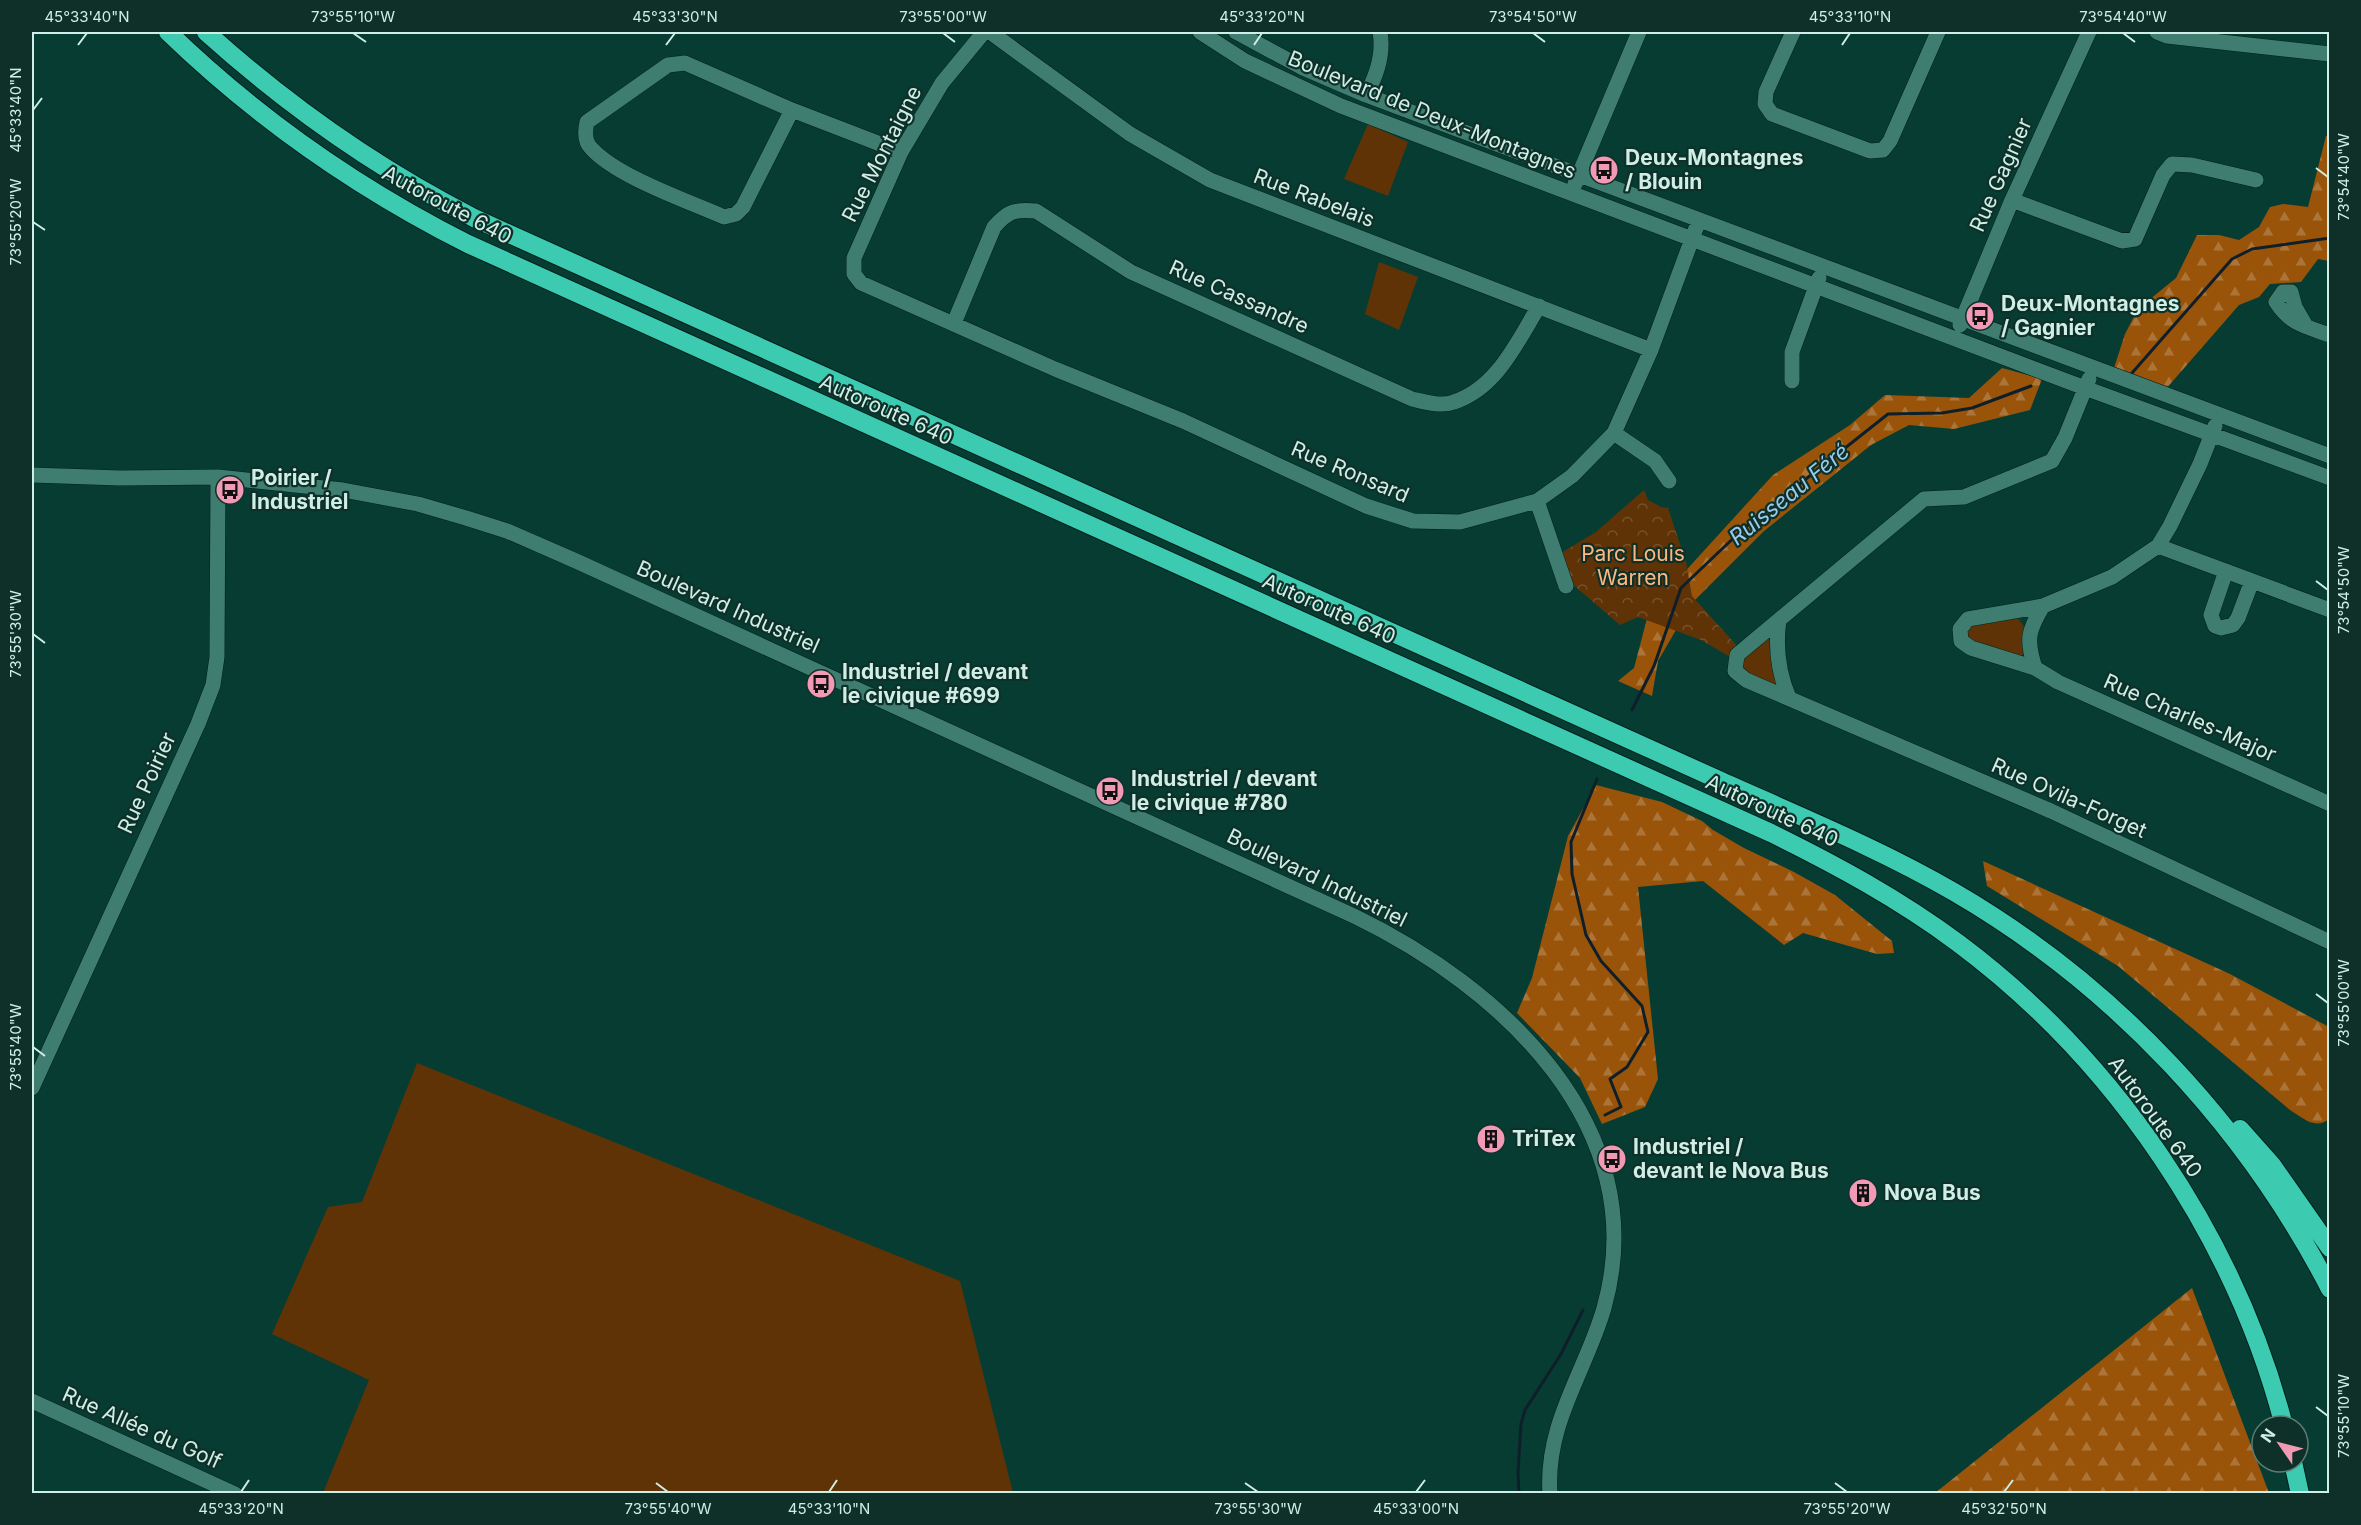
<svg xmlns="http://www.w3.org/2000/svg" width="2361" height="1525" viewBox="0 0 2361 1525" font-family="Inter,sans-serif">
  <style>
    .grass { fill: #603306 }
    .forest { fill: url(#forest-firs) }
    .park { fill: url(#park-crowns) }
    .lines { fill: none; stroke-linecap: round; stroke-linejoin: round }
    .stream { stroke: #0f1f29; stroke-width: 3 }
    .minor-casing { stroke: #00211b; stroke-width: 16 }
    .highway-casing { stroke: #00211b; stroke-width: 20 }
    .minor { stroke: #3e7d70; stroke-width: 15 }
    .highway { stroke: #3ccab1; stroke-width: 18 }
    .ticks { fill: none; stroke: #cfeee6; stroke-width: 2 }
    .labels { text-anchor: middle; stroke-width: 4.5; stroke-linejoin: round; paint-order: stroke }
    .street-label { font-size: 21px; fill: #cfeee6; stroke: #0e3029 }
    .poi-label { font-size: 21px; font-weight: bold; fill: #cfeee6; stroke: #0e3029; text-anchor: start }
    .park-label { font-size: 21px; fill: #fdb781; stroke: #0e3029 }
    .water-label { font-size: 22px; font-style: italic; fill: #97caec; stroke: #0e3029 }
    .neatline { fill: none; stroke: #cfeee6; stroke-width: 2 }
    .ticks-label { font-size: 15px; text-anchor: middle; fill: #cfeee6 }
  </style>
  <defs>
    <pattern id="forest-firs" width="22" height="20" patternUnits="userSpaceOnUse" patternTransform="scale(1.5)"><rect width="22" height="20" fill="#99540a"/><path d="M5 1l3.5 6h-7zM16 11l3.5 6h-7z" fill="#ab753a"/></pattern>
    <pattern id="park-crowns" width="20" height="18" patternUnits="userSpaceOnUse" patternTransform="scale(1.5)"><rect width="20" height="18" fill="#603306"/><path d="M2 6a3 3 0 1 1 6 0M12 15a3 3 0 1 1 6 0" fill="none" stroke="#76512a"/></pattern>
  </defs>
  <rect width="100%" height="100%" fill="#073c33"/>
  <path class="grass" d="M1368,124l40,18 -20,54 -44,-17z
    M1379,262l39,15 -19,53 -34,-16z
    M2013,611l16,23v16l-16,11 -52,-20 7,-22z
    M1764,635l12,10 5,34 -8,9 -27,-8 -9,-25z
    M417,1063l543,218 53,212h-690l46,-113 -97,-46 56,-127 34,-5z"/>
  <path class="forest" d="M2326,136h3v125l-11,-2 -17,23 -31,2 -11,13 -20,8 -74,85 -51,-22 11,-34 13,-25 38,-31 21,-43h22l20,5 20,-13 11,-20 13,-3 25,3z
    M2002,368l40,11 -12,31 -76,19 -45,-4 -38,20 -107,86 -73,73 -33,57 -6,35 -34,-15 16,-13 15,-57 124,-136 77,-50 35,-30 84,3z
    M1596,785l66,17 40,19 11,9 31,18 50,24 41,23 57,46 2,12 -17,1 -74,-21 -19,12 -81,-64 -65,6 20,192 -13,28 -43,17 -22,-46 -63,-65 15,-35 36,-142z
    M1983,861l247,113 99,53v92c-14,11 -26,-1 -39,-9l-172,-144 -131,-80z
    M2192,1288l77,205h-334z"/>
  <path class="park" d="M1644,490l4,10 13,7 7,1 18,54 6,34 46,51 -6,11 -31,-18 -63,-23 -18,8 -50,-43 -9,-29 35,-21z"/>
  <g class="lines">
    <path class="stream" d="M2132,373l100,-114 20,-10 78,-11
      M1632,710l22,-44 27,-78 63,-60 144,-114 54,-1 30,-5 59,-22
      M1597,779l-26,63 1,32 14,61 15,26 41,45 6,26 -21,35 -17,12 11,28 -16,8
      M1519,1494l-1,-22 3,-48 4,-14 36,-56 22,-44"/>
    <g class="minor-casing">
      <path id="minor" d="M984,32l-42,51 -41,69 -47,106v16l7,9 194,86 128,52 183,85 47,15 47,1 77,-21 35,-25 42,-43 37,-83 48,-130
        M990,32l140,102 80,46 441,170
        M1200,32l45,29 96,45 744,282 245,90
        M1236,32l65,35 65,28 964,361
        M1793,32l-27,60 -1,12 7,10 98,37 13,-1 7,-9 48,-109
        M2157,32l10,4 163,18
        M1366,95c11,-20 18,-41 14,-63
        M792,110l-49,97 -7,7 -12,3c-36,-16 -107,-40 -133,-69 -6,-6 -6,-17 -4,-26l81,-57 17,-2 107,47 109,42
        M1575,184l64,-152
        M2012,200l110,41 13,-2 28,-64 9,-11 20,1 64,15
        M954,323l40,-96c14,-16 21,-18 42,-16l95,61 281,127c13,3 29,8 42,3 43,-14 63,-60 85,-96
        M1960,325l52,-125 77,-168
        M2306,326l-11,-19 -4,-15h-8l-7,10c15,23 29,24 54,33
        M2089,379l-24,59 -13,23 -88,36 -40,2 -187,156 -2,16 11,9 305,131 279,131
        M1792,381v-29l27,-74
        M2215,426l-15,38 -30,62 -12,20 -46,31 -69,29 -75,13 -8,10 1,12 10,7 64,20 23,14 272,122
        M1614,433l41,28 14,20
        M32,475l88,3 98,-1 125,13 75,14 48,14 41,13 69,30 778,355c147,71 301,211 250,392 -18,63 -59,115 -54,186
        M1537,501l29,85
        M2158,546l172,64
        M2226,571l-15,44 4,11 6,2 12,-3 5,-7 14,-37
        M1779,620c-4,28 -1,52 10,78
        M2035,668c-9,-29 -7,-37 8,-62
        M32,1088l166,-364 15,-39 4,-28 1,-180
        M32,1401l203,93"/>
    </g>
    <g class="highway-casing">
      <path id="highway" d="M168,32c89,86 189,156 300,212l1303,589c65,32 128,66 187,110 157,117 277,294 326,483
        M206,32c81,73 170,136 268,186l1247,563c78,35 159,68 233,111 160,93 291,233 376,397
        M2240,1129l32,36 58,83
        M2293,1462l7,32"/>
    </g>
    <use href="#minor" class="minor"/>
    <use href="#highway" class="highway"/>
  </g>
  <path class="ticks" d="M353,33l13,9M943,33l12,9M1533,33l12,9M2123,33l12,9M78,45l9,-12M666,45l9,-12M1254,45l8,-12M1842,45l8,-12M33,110l9,-12M2316,168l12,9M33,222l12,8M2316,581l12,9M33,634l12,9M2316,994l12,9M33,1047l12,9M2316,1407l12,9M656,1483l12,9M1245,1483l13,9M1835,1483l12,9M241,1492l8,-12M829,1492l8,-12M1416,1492l9,-12M2004,1492l9,-12"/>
  <defs>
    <g id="bus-disc" transform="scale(1.5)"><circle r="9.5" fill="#f09ab6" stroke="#0e3029"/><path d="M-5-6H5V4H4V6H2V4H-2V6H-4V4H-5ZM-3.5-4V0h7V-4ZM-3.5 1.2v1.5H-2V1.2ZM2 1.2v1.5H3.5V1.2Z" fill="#111"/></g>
    <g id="building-disc" transform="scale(1.5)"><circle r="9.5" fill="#f09ab6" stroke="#0e3029"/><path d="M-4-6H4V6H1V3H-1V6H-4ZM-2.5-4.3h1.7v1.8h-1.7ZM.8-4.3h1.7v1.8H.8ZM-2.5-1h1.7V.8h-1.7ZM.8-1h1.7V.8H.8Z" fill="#111"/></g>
  </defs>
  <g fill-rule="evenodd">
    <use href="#bus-disc" x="1604" y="170"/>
    <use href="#bus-disc" x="1980" y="316"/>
    <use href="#bus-disc" x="230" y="490"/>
    <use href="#bus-disc" x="821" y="684"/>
    <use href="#bus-disc" x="1110" y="791"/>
    <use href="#building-disc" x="1491" y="1139"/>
    <use href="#bus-disc" x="1612" y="1159"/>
    <use href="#building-disc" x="1863" y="1193"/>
  </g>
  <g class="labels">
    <g class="street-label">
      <text transform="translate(1432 115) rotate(22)" y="7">Boulevard de Deux-Montagnes</text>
      <text transform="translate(882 154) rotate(-63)" y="7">Rue Montaigne</text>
      <text transform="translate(2001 175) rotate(-66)" y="7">Rue Gagnier</text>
      <text transform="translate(1314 198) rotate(21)" y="7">Rue Rabelais</text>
      <text transform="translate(447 205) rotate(28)" y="7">Autoroute 640</text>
      <text transform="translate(1239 297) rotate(24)" y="7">Rue Cassandre</text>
      <text transform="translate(886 410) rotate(24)" y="7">Autoroute 640</text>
      <text transform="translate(1350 472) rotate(23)" y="7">Rue Ronsard</text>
      <text transform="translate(728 607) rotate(24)" y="7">Boulevard Industriel</text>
      <text transform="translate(1329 609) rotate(24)" y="7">Autoroute 640</text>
      <text transform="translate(2190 718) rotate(24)" y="7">Rue Charles-Major</text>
      <text transform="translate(147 783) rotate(-65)" y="7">Rue Poirier</text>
      <text transform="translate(2069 798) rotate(24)" y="7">Rue Ovila-Forget</text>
      <text transform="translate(1772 811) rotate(25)" y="7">Autoroute 640</text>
      <text transform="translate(1317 878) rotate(26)" y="7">Boulevard Industriel</text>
      <text transform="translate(2155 1117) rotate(54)" y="7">Autoroute 640</text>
      <text transform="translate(142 1428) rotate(24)" y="7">Rue Allée du Golf</text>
    </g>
    <g class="poi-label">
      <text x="1625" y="165">Deux-Montagnes<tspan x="1625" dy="24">/ Blouin</tspan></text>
      <text x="2001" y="311">Deux-Montagnes<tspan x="2001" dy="24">/ Gagnier</tspan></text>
      <text x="251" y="485">Poirier /<tspan x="251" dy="24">Industriel</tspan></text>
      <text x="842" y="679">Industriel / devant<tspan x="842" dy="24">le civique #699</tspan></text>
      <text x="1131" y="786">Industriel / devant<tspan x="1131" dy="24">le civique #780</tspan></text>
      <text x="1512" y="1146">TriTex</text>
      <text x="1633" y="1154">Industriel /<tspan x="1633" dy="24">devant le Nova Bus</tspan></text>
      <text x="1884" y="1200">Nova Bus</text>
    </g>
    <g class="park-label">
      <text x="1633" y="561">Parc Louis<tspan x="1633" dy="24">Warren</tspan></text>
    </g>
    <g class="water-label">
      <text transform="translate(1789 494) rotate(-39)" y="8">Ruisseau Féré</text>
    </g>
  </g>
  <rect width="2361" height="1525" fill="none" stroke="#0e3029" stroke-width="66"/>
  <g transform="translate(2280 1444) rotate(305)"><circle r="28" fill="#0e3029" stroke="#5b7c75" stroke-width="1.5"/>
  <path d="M0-4.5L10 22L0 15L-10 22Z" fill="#f09ab6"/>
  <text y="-9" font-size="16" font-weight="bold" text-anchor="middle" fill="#cfeee6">N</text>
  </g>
  <rect x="33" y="33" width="2295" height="1459" class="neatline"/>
  <g class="ticks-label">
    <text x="87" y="22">45°33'40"N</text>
    <text x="353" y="22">73°55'10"W</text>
    <text x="675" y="22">45°33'30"N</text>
    <text x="943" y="22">73°55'00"W</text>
    <text x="1262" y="22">45°33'20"N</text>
    <text x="1533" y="22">73°54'50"W</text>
    <text x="1850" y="22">45°33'10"N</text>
    <text x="2123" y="22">73°54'40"W</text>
    <text transform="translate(16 110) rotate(-90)" y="5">45°33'40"N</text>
    <text transform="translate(2344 177) rotate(-90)" y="5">73°54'40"W</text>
    <text transform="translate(16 222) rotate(-90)" y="5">73°55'20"W</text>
    <text transform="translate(2344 590) rotate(-90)" y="5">73°54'50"W</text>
    <text transform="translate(16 634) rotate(-90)" y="5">73°55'30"W</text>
    <text transform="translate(2344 1003) rotate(-90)" y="5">73°55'00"W</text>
    <text transform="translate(16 1047) rotate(-90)" y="5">73°55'40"W</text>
    <text transform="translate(2344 1416) rotate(-90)" y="5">73°55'10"W</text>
    <text x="241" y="1514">45°33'20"N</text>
    <text x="668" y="1514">73°55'40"W</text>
    <text x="829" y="1514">45°33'10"N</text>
    <text x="1258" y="1514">73°55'30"W</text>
    <text x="1416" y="1514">45°33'00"N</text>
    <text x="1847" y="1514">73°55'20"W</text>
    <text x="2004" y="1514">45°32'50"N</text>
  </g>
</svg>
